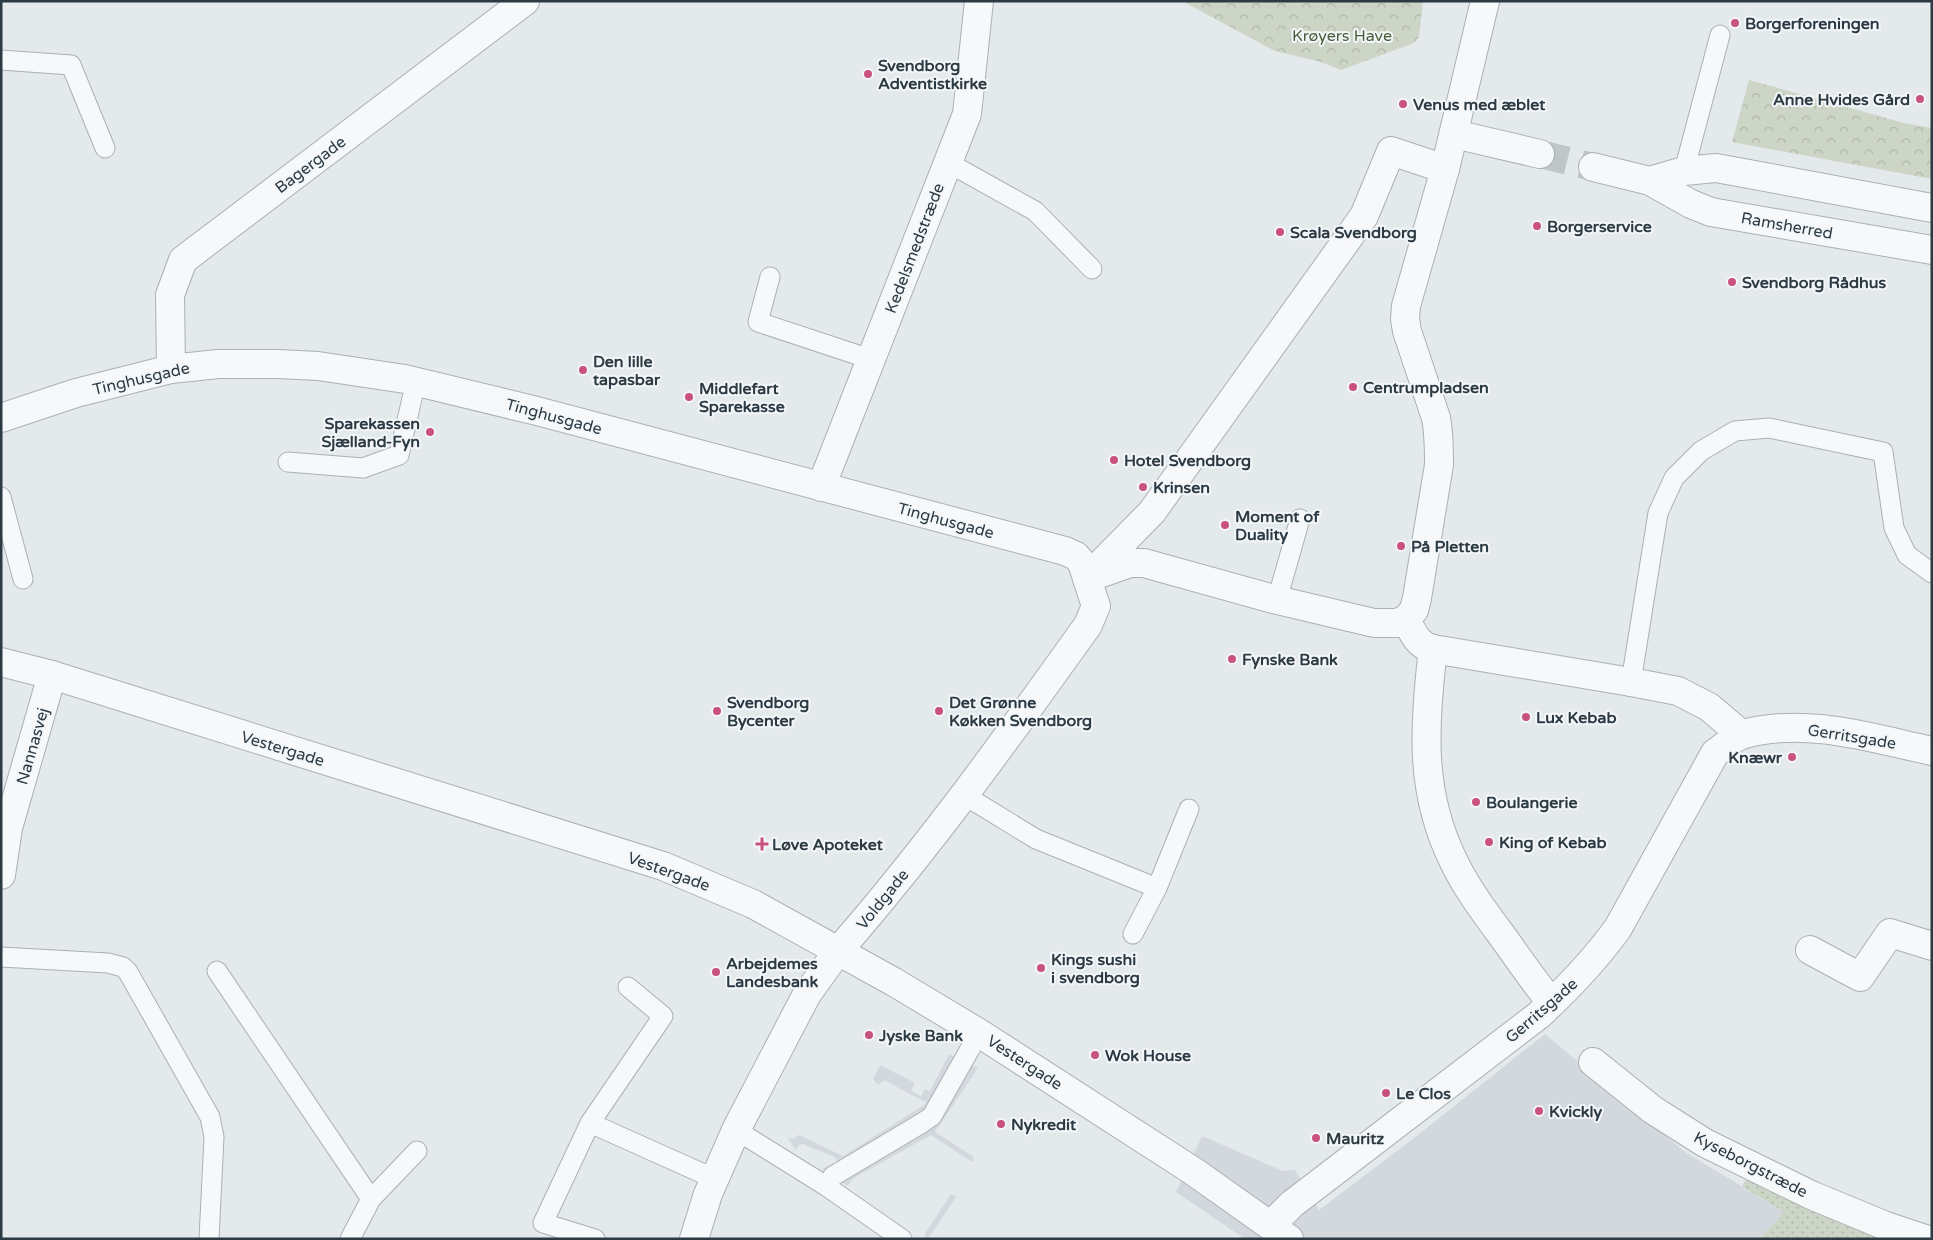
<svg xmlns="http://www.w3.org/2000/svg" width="1933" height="1240" viewBox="0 0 1933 1240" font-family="'Varela Round',sans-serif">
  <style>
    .built { fill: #d2d8dd }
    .grass { fill: url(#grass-dots) }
    .forest { fill: url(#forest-crowns) }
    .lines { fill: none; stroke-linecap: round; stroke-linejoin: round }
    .minor-tunnel { stroke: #bfc6c9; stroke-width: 28; stroke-dasharray: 28 14; stroke-linecap: butt }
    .service-casing { stroke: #a9b1b5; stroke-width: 21 }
    .pedestrian-casing { stroke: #a9b1b5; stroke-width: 30 }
    .minor-casing { stroke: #a9b1b5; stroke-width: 30 }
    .tertiary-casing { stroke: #a9b1b5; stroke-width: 30 }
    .service { stroke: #f7f8fa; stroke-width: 19 }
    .pedestrian { stroke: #f7f8fa; stroke-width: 28 }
    .minor { stroke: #f7f8fa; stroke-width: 28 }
    .tertiary { stroke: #f7f8fa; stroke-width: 28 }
    .poi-dot { fill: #c9517d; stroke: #f4f7f9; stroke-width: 2 }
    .labels { text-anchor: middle; stroke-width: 4; stroke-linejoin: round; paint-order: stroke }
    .poi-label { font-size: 16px; font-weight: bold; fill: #2c3a43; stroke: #f4f7f9; text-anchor: start }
    .park-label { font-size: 16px; fill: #495e3a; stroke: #f4f7f9 }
    .street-label { font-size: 16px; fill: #2c3a43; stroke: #f4f7f9 }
  </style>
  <defs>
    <pattern id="grass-dots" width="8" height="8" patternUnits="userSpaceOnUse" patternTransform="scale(1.25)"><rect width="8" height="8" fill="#cdd5c6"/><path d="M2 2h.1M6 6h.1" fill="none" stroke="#b0b8ab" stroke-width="1.8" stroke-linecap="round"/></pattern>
    <pattern id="forest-crowns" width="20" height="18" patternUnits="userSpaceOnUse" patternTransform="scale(1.25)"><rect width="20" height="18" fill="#cdd5c6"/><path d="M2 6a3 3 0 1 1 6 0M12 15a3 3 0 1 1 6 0" fill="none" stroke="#b0b8ab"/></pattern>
  </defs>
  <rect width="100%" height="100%" fill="#e4e9eb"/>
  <path class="built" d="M1545,1034l140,118 99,60 -17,19 -2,-1 -3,9h-517l-69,-47 26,-56 81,35 12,-1 24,40 95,-72z
    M949,1054l29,14 -43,64 39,25 -2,5 -41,-27 -77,43 -7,8 -25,-17 14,-7 1,-2 -2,-3 -32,-13 -5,1 -2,5 -8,-12 5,1 6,-4 44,21 84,-53 -43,-23 -6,5 -5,-6 7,-14 35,18 -4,8 10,5 4,-7 5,2z
    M951,1194l5,3 -28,42 -4,-4z"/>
  <path class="grass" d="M1748,1177l151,62h-137l3,-9 2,1 17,-19 -42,-26z"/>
  <path class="forest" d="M1182,1h241l-4,36 -5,6 -73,27 -20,-8 -46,-11z
    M1749,80l155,43 28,5v51l-200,-37z"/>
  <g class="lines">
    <path class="minor-tunnel" d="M1540,154l53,13"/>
    <g class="service-casing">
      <path id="service" d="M1,60l70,5 34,83
        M947,162l88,49 57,58
        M1684,171l36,-136
        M770,277l-12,45 112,37
        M288,462l75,6 36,-13 17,-74
        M1,497l22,82
        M1277,600l23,-81
        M1631,682l27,-169 16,-35 27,-27 34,-20 34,-3 114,24 11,76 13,27 25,18
        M964,795l72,44 121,49 32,-79
        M1133,934l24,-46
        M1,957l107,6 15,4 5,5 82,145 4,20 -5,102
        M217,971l154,228
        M590,1123l125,56
        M736,1130l90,56 76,53
        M826,1186l7,-10 89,-53 10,-7 47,-83
        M350,1239l21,-40 46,-48
        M595,1239l-52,-16 47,-100 73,-107 -35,-29"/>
    </g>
    <g class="pedestrian-casing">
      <path id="pedestrian" d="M1087,578l65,-66 212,-296 27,-65 54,18
        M1433,649c-9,76 -14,143 21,213 12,25 29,48 46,71 17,23 33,48 52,70
        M1631,682l47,9 31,16 33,28
        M1271,1225l21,-21 247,-189c29,-27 56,-55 79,-87l97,-175c9,-6 19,-16 29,-19 62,-17 127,4 188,17"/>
    </g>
    <g class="minor-casing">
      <path id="minor" d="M1454,134l86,20
        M1593,167l57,14 41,23 20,8 221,38
        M1650,181l34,-10 32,-3 216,40
        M171,369l-1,-74 13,-35 342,-259
        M1,418l75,-25 95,-24 47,-5h60l40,2 87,13 132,32 528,140 11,5 6,7 11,34 3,9 -8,19c-80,112 -160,223 -250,326
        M821,487l146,-373 12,-113
        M1087,578l43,-15h14l133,37 97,23h23l9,-4 8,-9 3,-12 22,-133c0,-16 0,-32 -3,-47l-29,-87 -2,-12 1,-13 39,-137 40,-168
        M1406,619c7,14 11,26 27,30l198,33
        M1,875l7,-47 44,-153
        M1810,950l50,27 30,-44 42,13
        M1593,1062l60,48 52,33 106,52 75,31 39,13"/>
    </g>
    <g class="tertiary-casing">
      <path id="tertiary" d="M1,662l51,13 611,191 90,38 141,78 85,51 214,138 96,68
        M694,1239l14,-45 28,-64 71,-136 31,-43"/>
    </g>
    <use href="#service" class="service"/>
    <use href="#pedestrian" class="pedestrian"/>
    <use href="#minor" class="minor"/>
    <use href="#tertiary" class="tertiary"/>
  </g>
  <g class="poi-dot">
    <circle cx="1735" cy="23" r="5"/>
    <circle cx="868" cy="74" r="5"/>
    <circle cx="1920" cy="99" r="5"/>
    <circle cx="1403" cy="104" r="5"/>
    <circle cx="1537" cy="226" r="5"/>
    <circle cx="1280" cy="232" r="5"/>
    <circle cx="1732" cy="282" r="5"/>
    <circle cx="583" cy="370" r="5"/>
    <circle cx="1353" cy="387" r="5"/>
    <circle cx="689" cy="397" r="5"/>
    <circle cx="430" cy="432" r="5"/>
    <circle cx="1114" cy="460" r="5"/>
    <circle cx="1143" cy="487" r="5"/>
    <circle cx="1225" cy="525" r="5"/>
    <circle cx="1401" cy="546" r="5"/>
    <circle cx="1232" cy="659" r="5"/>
    <circle cx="717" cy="711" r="5"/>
    <circle cx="939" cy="711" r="5"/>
    <circle cx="1526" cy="717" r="5"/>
    <circle cx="1792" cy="757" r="5"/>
    <circle cx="1476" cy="802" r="5"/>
    <circle cx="1489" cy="842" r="5"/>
    <path d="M759.5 836.5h5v5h5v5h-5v5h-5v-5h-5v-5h5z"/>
    <circle cx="1041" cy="968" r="5"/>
    <circle cx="716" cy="972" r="5"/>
    <circle cx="869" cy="1035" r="5"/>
    <circle cx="1095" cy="1055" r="5"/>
    <circle cx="1386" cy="1093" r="5"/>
    <circle cx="1539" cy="1111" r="5"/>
    <circle cx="1001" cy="1124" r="5"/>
    <circle cx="1316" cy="1138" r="5"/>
  </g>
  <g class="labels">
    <g class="poi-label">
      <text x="1745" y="29">Borgerforeningen</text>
      <text x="878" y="71">Svendborg<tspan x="878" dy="18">Adventistkirke</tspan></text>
      <text x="1910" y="105" text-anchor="end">Anne Hvides Gård</text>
      <text x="1413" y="110">Venus med æblet</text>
      <text x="1547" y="232">Borgerservice</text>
      <text x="1290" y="238">Scala Svendborg</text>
      <text x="1742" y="288">Svendborg Rådhus</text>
      <text x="593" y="367">Den lille<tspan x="593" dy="18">tapasbar</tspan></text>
      <text x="1363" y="393">Centrumpladsen</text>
      <text x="699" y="394">Middlefart<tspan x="699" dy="18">Sparekasse</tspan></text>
      <text x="420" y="429" text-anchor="end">Sparekassen<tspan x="420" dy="18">Sjælland-Fyn</tspan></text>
      <text x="1124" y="466">Hotel Svendborg</text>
      <text x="1153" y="493">Krinsen</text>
      <text x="1235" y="522">Moment of<tspan x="1235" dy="18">Duality</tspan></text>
      <text x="1411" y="552">På Pletten</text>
      <text x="1242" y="665">Fynske Bank</text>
      <text x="727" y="708">Svendborg<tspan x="727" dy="18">Bycenter</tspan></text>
      <text x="949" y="708">Det Grønne<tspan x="949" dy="18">Køkken Svendborg</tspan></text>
      <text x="1536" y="723">Lux Kebab</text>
      <text x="1782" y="763" text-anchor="end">Knæwr</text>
      <text x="1486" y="808">Boulangerie</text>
      <text x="1499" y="848">King of Kebab</text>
      <text x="772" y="850">Løve Apoteket</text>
      <text x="1051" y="965">Kings sushi<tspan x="1051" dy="18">i svendborg</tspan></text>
      <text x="726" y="969">Arbejdemes<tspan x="726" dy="18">Landesbank</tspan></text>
      <text x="879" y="1041">Jyske Bank</text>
      <text x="1105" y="1061">Wok House</text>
      <text x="1396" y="1099">Le Clos</text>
      <text x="1549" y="1117">Kvickly</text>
      <text x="1011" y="1130">Nykredit</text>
      <text x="1326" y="1144">Mauritz</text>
    </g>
    <g class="park-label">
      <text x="1342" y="41">Krøyers Have</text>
    </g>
    <g class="street-label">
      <text transform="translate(310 164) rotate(-37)" y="6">Bagergade</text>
      <text transform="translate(1787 225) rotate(10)" y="6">Ramsherred</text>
      <text transform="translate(914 248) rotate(-69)" y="6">Kedelsmedstræde</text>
      <text transform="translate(141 378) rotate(-13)" y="6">Tinghusgade</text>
      <text transform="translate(554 416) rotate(15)" y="6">Tinghusgade</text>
      <text transform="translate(946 520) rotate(15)" y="6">Tinghusgade</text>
      <text transform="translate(1852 736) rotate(9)" y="6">Gerritsgade</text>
      <text transform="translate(32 746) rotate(-74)" y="6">Nannasvej</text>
      <text transform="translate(283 748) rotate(17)" y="6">Vestergade</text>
      <text transform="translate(669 871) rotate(20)" y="6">Vestergade</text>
      <text transform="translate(882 899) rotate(-51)" y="6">Voldgade</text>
      <text transform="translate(1541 1010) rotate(-41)" y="6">Gerritsgade</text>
      <text transform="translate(1025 1062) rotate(33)" y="6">Vestergade</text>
      <text transform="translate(1751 1164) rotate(27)" y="6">Kyseborgstræde</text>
    </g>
  </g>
  <rect width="1933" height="1240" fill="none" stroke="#2c3a43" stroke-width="5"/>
</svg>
